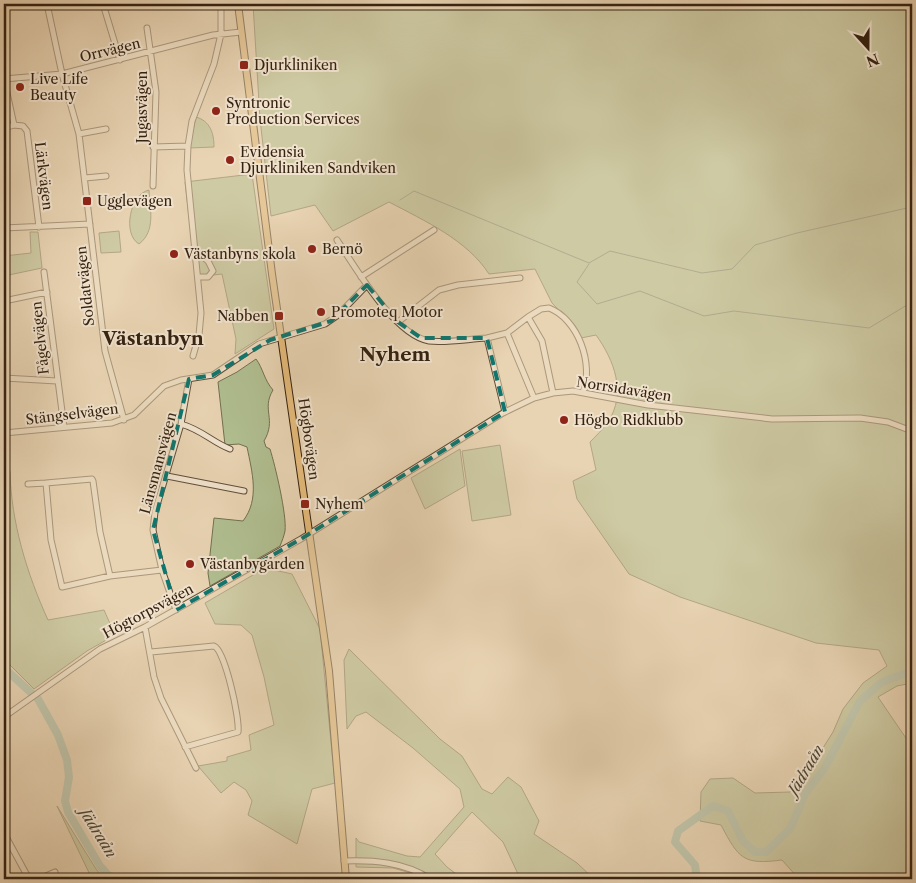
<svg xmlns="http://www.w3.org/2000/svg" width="916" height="883" viewBox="0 0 916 883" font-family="'Libre Caslon Text',serif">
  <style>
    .green { fill: #b0be90; stroke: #727050 }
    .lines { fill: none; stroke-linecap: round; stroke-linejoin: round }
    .stream { stroke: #707d6b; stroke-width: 1 }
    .river { stroke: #98b9a7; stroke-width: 8 }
    .minor-casing { stroke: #624e39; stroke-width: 7 }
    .major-casing { stroke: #352211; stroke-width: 8 }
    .minor { stroke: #f0e2cd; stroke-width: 5 }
    .major { stroke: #e4ba79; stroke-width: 6 }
    .marked { fill: none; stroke: #0f766e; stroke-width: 4; stroke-dasharray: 10 6; stroke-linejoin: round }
    .poi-dot { fill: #8f2418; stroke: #f0e2cd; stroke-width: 2 }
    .labels { text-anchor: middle; stroke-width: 4; stroke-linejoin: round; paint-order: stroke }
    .street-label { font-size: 14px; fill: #352211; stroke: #f0e2cd }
    .poi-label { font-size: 14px; fill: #352211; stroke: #f0e2cd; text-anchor: start }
    .water-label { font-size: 15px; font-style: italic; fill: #4e4836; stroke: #f0e2cd }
    .district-label { font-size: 19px; font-weight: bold; fill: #352211; stroke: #f0e2cd }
  </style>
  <rect width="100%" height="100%" fill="#e8d3b2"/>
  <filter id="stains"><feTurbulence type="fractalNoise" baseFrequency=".004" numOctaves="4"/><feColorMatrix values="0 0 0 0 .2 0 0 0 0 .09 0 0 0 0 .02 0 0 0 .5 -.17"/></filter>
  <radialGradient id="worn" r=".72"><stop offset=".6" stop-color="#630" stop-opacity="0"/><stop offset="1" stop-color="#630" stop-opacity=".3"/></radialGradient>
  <path class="green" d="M253,4h659v679l-15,3 -19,11 34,50v132h-113l-17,-19c-39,5 -43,-1 -61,-35l-21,-4 1,-29 9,-13 23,-1 22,15 35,-1 24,-30 19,-30 10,-23 20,-26 24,-17 -8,-16 -63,-7 -136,-46 -51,-23 -52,-75 -4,-18 23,-11 -6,-28c6,-6 13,-13 18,-20 19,-29 6,-62 -12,-87l-15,3 -4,-9 -25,-26 -17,-34 -46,5c-22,-34 -64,-53 -100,-72l-56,29 -18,-26 -44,11 -11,-97z
    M196,117c14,4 18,16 18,30l-25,1z
    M252,174l22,155 -39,25 1,-15 -14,-65 -26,3 -11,-95z
    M149,190c1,19 7,41 -10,54 -17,-10 -9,-50 10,-54z
    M119,231l2,21 -20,1 -2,-20z
    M30,232h8l4,36 -38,8v-20l27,-3z
    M256,359c7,9 8,21 17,31 -12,20 4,29 -9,51l2,6 4,2c5,16 17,66 15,82 -1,5 -3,10 -5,15l-70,40 -2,-13 6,-55 29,3c17,-22 9,-49 4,-74l-8,-3 -14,1 -7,-63 19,-10z
    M500,445l11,70 -39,6 -10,-70z
    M460,449l5,37 -40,23 -14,-31z
    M4,464l6,7c1,51 17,103 38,149l56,-10 11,25 -28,16 -53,38 -30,-30z
    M265,568l27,6 28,55 15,154 -23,6 -15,55 -49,-29 4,-14 -6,-11 -12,-8 -13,11 -23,-27 29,-5v-4l24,-7 -2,-15 25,-10 -10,-48 -12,-42 -11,-10 -26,-1 -10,-21z
    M349,649l91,90 22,17 20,33 10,5 16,-17 13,10 18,34 -5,13 43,29 17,16h-78l2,-5 -15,-32 -31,-30 -37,42 12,13 16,12h-39l-3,-3 -28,-8 -37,-1v-29l3,4 48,14 13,1 44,-50 -4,-18 -47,-41 -47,-36 -10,4 -9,13 -3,-69z
    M57,806l39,63 8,10h-12z"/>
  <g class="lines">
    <path class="stream" d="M400,200l14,-9 175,72 21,-12 92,22 30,-4 23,-24 42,-12 110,-25 5,13
      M589,264l-12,18 20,22 43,-13 64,25 30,-5 135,17 43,-26"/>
    <path class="river" d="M4,668l34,31 20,36 9,25 2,17 -4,24 3,11 32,54 8,9 9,4
      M697,879l-2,-14 -20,-23 3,-11 35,-25 15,5 15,30 12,11h11l24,-23 16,-37 18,-23 36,-68 22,-19 30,-11"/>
    <g class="minor-casing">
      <path id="minor" d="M47,4l15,70 17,60 26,217 19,69
        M103,4l17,56
        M147,28l9,64 -3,94
        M4,79l58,-5 151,-39 28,-3
        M4,79l10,46 9,1 4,5 12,96
        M4,128l10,-3
        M79,134l27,-5
        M153,147l35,-1
        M85,178l21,-2
        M4,228l86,-4
        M337,240c19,28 57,95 92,101 18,2 39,-2 58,-3l18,74
        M195,250l13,11 5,10 -5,6h-10
        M44,272l20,155
        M361,277l73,-47
        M4,301l43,-9
        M528,317l13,-8 8,-1c29,11 45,56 34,84
        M398,322l41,-32 19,-5 62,-7
        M507,333l27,65
        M487,338l20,-5 21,-16 14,24 11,52
        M193,356l6,-21 2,-22 -14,-143 1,-24 4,-25 22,-57 7,-30v-30
        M4,378l53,3
        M181,424c21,6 31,18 49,25
        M4,433l108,-10 22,-8 30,-29 17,-6 32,-5 46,-31 66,-20 13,-9 29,-30
        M167,476l77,15
        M28,484l18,-1
        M110,576l-10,-44 -7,-51 -1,-2 -46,4 5,57 11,47 48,-11 52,-6
        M176,610l-14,-40 -9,-40 2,-18 26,-88 8,-45
        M145,627l9,50 7,21 35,70
        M151,652l63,-6c11,4 26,73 24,86l-53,15
        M4,717l96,-68 45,-22 156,-88 202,-126 31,-15 19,-5 20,-2 75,14 124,14 88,-1 28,4 24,9
        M4,833l25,46
        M344,861c29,-1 61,1 86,18
        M39,879l16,-7"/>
    </g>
    <g class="major-casing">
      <path id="major" d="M238,4l34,270 57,397 17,208"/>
    </g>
    <use href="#minor" class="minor"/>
    <use href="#major" class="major"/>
  </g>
  <path d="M0 0H916V883H0ZM367,285l31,37 23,16h66l18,74 -204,127 -125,71 -23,-80 36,-151 24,-4 57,-35 61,-19z" fill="#e8d3b2" fill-opacity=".55" fill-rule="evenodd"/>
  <path class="marked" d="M367,285l31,37 23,16h66l18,74 -204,127 -125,71 -23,-80 36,-151 24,-4 57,-35 61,-19z"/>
  <g class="poi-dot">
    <rect x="239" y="60" width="10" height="10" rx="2.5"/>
    <circle cx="20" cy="87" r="5"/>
    <circle cx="216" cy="111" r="5"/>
    <circle cx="230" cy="160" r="5"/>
    <rect x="82" y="196" width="10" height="10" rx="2.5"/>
    <circle cx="312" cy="249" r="5"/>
    <circle cx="174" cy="254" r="5"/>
    <circle cx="321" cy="312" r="5"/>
    <rect x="274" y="311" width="10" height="10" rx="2.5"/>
    <circle cx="564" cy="420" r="5"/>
    <rect x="300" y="499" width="10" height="10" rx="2.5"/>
    <circle cx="190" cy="564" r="5"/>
  </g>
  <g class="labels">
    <g class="street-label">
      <text transform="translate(110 50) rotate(-14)" y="5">Orrvägen</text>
      <text transform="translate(142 107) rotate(-90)" y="5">Jugasvägen</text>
      <text transform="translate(44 176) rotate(83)" y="5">Lärkvägen</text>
      <text transform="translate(85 286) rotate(-96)" y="5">Soldatvägen</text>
      <text transform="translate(40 338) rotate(-96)" y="5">Fågelvägen</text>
      <text transform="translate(624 389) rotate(9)" y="5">Norrsidavägen</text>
      <text transform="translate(72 414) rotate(-7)" y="5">Stängselvägen</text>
      <text transform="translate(309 439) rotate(82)" y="5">Högbovägen</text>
      <text transform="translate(158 463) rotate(-75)" y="5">Länsmansvägen</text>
      <text transform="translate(148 611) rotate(-28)" y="5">Högtorpsvägen</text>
    </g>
    <g class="poi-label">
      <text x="254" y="70">Djurkliniken</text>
      <text x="30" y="84">Live Life<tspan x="30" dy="16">Beauty</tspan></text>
      <text x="226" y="108">Syntronic<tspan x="226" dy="16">Production Services</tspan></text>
      <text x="240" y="157">Evidensia<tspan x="240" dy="16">Djurkliniken Sandviken</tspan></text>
      <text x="97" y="206">Ugglevägen</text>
      <text x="322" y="254">Bernö</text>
      <text x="184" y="259">Västanbyns skola</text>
      <text x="331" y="317">Promoteq Motor</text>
      <text x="269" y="321" text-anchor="end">Nabben</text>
      <text x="574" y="425">Högbo Ridklubb</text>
      <text x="315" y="509">Nyhem</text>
      <text x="200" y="569">Västanbygården</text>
    </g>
    <g class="water-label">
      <text transform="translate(806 770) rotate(-59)" y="5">Jädraån</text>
      <text transform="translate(98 833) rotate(58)" y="5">Jädraån</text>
    </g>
    <g class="district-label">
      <text x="153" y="345">Västanbyn</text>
      <text x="395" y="361">Nyhem</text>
    </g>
  </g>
  <rect width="916" height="883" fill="none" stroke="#e8d3b2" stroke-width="20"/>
  <rect x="5" y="5" width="906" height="873" fill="none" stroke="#352211" stroke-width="2.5"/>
  <rect x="10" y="10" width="896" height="863" fill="none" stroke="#352211"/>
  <g transform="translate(868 48) rotate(159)" stroke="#f0e2cd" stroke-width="4" paint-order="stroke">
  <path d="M0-4L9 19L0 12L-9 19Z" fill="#352211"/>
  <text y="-8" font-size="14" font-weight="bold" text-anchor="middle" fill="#352211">N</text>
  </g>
  <rect width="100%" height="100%" filter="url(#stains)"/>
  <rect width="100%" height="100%" fill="url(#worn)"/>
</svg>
